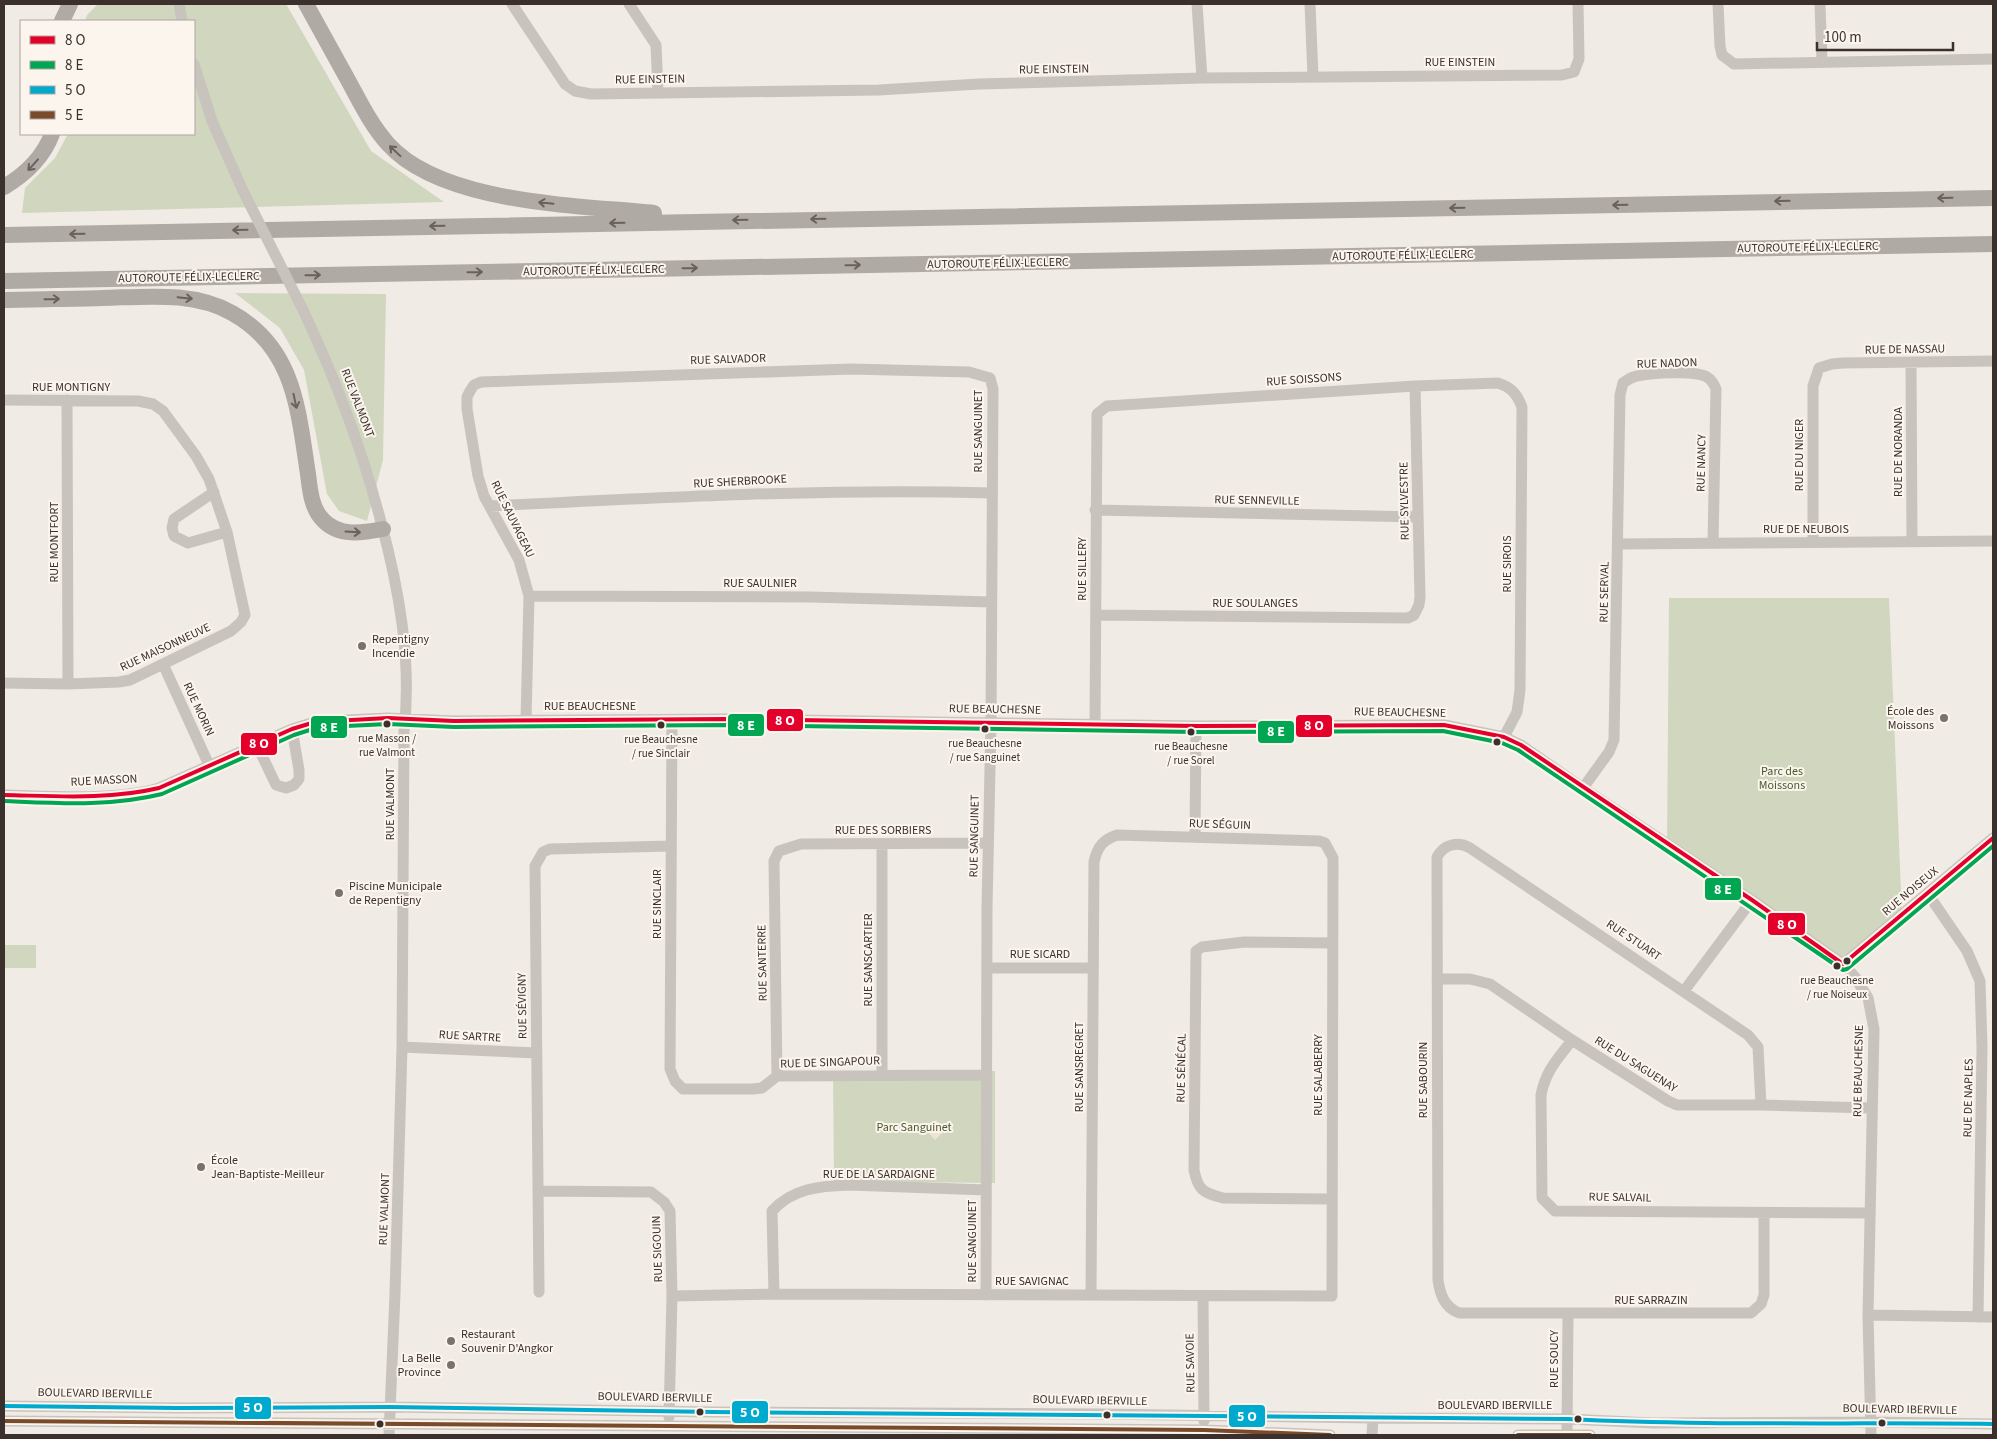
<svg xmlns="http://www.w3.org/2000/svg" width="1997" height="1439" viewBox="0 0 1997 1439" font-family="'Source Sans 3',sans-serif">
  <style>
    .green { fill: #d1d6bf }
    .plaza { fill: #eee3d5 }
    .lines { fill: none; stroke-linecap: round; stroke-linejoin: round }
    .minor { stroke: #c9c3be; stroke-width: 11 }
    .highway { stroke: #afaaa4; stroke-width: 16 }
    .minor-bridge { stroke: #c9c3be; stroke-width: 11 }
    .bus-1-casing { stroke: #fbf5ee; stroke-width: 8 }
    .bus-2-casing { stroke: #fbf5ee; stroke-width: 8 }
    .bus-3-casing { stroke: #fbf5ee; stroke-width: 8 }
    .bus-4-casing { stroke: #fbf5ee; stroke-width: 8 }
    .bus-1 { stroke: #e4002b; stroke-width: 4 }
    .bus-2 { stroke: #00a651; stroke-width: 4 }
    .bus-3 { stroke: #00a9ce; stroke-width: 4 }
    .bus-4 { stroke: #7a4b2a; stroke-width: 4 }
    .oneway { stroke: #69615b }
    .poi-dot { fill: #7a716c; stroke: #fbf5ee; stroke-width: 2 }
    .bus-dot { fill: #3b302b; stroke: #fbf5ee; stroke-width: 2 }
    .labels { text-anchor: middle; stroke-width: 4; stroke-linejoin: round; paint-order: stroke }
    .bus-label { font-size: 11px; fill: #3b302b; stroke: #fbf5ee }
    .street-label { font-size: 12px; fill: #3b302b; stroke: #fbf5ee }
    .poi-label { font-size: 12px; fill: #3b302b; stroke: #fbf5ee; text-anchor: start }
    .park-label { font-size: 12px; fill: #4a5a2e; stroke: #fbf5ee }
    .line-badge { stroke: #fbf5ee; stroke-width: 2 }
    .badge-label { font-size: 14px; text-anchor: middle; font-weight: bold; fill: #fff }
  </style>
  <rect width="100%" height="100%" fill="#f0ebe5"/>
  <path class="green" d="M98,4h188l85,147 73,51 -422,11 3,-25 30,-30 13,-24h126v-113h-109l2,-6z
    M235,293l151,1 -3,166 -16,61 -28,-10 -12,-17 -23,-124 -24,-42z
    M1669,598h220l13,318 -59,48 -176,-120z
    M4,945h32v23h-32z
    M995,1071v112l-161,-2 -1,-109z"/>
  <path class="plaza" d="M936,1120l9,10 -10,10 -9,-10z"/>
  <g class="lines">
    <path class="minor" d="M179,4l3,17
      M512,4l53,80 10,7 16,3 288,-4 100,-6 223,-6 360,-3 12,-3 5,-13 -1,-55
      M629,4l27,41 2,47
      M1197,4l5,74
      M1310,4l3,73
      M1718,4l2,42 2,9 12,9 259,-5
      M1820,4l2,58
      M194,64l18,57 31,70
      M304,312c33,71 57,134 77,210 18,67 31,139 23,209l-2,316 -7,247 -6,141
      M1911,363l1,179
      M4,400l134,1 15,3 10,7 33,45 13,23 18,53 18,83 -4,7 -10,9 -101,49 -11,2 -51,2 -64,-1
      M67,400l1,284
      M214,492l-40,27 -2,9 2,8 14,7 39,-11
      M490,506c167,-8 334,-18 502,-13
      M1095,510l323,7
      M1813,542v-156l6,-18 13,-4 11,-1 150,-2
      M1618,544l375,-3
      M529,596l281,1 181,5
      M1096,615l312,3 6,-3 5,-10 1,-8 -5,-211
      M163,664l46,101
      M526,720l3,-124 -10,-36 -35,-64 -6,-20 -11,-67v-12l3,-6 4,-6 7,-3 370,-13 118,3 21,6 3,11 -2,333 -4,186 -1,387
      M672,720l-2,349 5,12 8,8h70l9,-1 15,-12 209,-1
      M1095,725l2,-311 10,-8 308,-20 83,-3c13,4 19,11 24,24l-2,283 -3,22 -13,25
      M257,745l19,40 10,3 8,-3 5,-6v-9l-7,-41
      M1583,788l26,-36 5,-12 6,-345 3,-12c4,-3 8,-6 14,-7 14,-3 58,-6 70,1 5,3 7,7 9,12l-3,154
      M4,795c47,1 110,6 155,-7l133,-59 23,-7 11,-1 62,-3 66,3 272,-2 470,7 248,-1 60,12 17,8 62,43 169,112 91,64 12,13 13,21 6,31 -6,286 3,120
      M1195,837l1,-111
      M1928,894l39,57 13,30 2,66 -4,270
      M1843,964l150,-126
      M987,968h106
      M1437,979h33l20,5 82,56 96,61 9,4h84l110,3
      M1684,991l68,-91
      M1572,1040c-15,20 -26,30 -31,55l1,103 13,13 315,2
      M402,1047l135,6
      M882,1075v-230
      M777,1076l-3,-215 5,-10 22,-7 187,-1
      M1761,1105l-3,-58 -10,-12 -278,-187c-12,-7 -26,-4 -33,9l1,423c2,14 6,27 21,33h292l10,-9 3,-9v-82
      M538,1191l113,1 13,10 6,9 2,85 -3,121
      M1331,1199l-108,-1c-20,-5 -25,-8 -29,-28l2,-219 6,-4 42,-5 88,1
      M539,1292l-4,-426 8,-14 7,-3 121,-3
      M774,1294l-2,-83c21,-23 48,-25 77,-26l137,5
      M672,1296l102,-2 558,2 1,-438 -8,-15 -6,-2 -202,-6c-15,5 -20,13 -23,27l-3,433
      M1203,1296l1,125
      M1868,1315l125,2
      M4,1406l173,2 213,-1 323,5 387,2 273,4 195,1 85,4 218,-1 122,2
      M4,1421l1200,9 126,5
      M1372,1435l1,-17
      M1518,1435h72
      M1567,1435l1,-121"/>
    <path class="highway" d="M306,4c14,25 28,51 42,76 12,22 23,45 40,64 54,60 190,61 266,69
      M62,21l8,-17
      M4,187c22,-13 39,-29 48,-53
      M4,235l1989,-37
      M4,281l1989,-37
      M4,300c33,-1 65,-1 98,-2 44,-1 91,-7 130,15 63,35 66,97 76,161 2,15 3,34 15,46 16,17 39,13 60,9"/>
    <path class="minor-bridge" d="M243,191l61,121"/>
    <g class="bus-1-casing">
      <path id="bus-1" d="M4,795c52,1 104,5 155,-7l133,-59 23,-7 73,-4 66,3 272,-2 470,7 248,-1 60,12 17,8 231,155 91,64 150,-126"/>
    </g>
    <g class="bus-2-casing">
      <path id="bus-2" d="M4,801c52,2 106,6 158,-7l132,-59 22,-7 10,-1 62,-3 66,3 272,-2 470,7 247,-1 59,12 16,7 325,220 4,-1 146,-123"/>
    </g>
    <g class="bus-3-casing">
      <path id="bus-3" d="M4,1406l173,2 213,-1 323,5 855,7c142,7 283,3 425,5"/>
    </g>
    <g class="bus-4-casing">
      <path id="bus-4" d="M4,1421l1200,9 126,5
        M1518,1435h72"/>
    </g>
    <use href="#bus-1" class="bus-1"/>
    <use href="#bus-2" class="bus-2"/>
    <use href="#bus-3" class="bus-3"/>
    <use href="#bus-4" class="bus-4"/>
  </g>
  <defs><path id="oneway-shaft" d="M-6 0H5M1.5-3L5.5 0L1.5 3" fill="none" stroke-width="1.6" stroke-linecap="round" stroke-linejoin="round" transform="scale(1.25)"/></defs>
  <g class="oneway">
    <use href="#oneway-shaft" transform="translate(395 151) rotate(-137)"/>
    <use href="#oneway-shaft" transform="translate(33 165) rotate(132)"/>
    <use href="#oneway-shaft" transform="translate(1945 198) rotate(179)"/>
    <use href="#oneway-shaft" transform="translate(1782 201) rotate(179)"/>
    <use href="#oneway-shaft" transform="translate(546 203) rotate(-174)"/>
    <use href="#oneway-shaft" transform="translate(1620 205) rotate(179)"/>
    <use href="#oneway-shaft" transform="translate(1457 208) rotate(179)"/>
    <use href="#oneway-shaft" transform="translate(818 219) rotate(179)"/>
    <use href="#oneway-shaft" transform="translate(740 220) rotate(179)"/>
    <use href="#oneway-shaft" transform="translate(617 223) rotate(179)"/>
    <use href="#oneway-shaft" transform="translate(437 226) rotate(179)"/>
    <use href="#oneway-shaft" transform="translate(240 230) rotate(179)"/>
    <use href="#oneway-shaft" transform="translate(77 234) rotate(179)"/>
    <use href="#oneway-shaft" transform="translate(853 265) rotate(-1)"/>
    <use href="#oneway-shaft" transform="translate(690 268) rotate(-1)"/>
    <use href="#oneway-shaft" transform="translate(475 272) rotate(-1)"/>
    <use href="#oneway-shaft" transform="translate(313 275) rotate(-1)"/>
    <use href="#oneway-shaft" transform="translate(185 298) rotate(6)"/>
    <use href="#oneway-shaft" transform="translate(52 299) rotate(-1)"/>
    <use href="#oneway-shaft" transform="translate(295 401) rotate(78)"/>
    <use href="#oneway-shaft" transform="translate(353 532) rotate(3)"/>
  </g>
  <g class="poi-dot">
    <circle cx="362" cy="646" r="5"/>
    <circle cx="1944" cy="718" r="5"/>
    <circle cx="339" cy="893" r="5"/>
    <circle cx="201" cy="1167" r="5"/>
    <circle cx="451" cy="1341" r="5"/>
    <circle cx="451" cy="1365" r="5"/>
  </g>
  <g class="bus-dot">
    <circle cx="387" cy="724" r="4.5"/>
    <circle cx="661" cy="725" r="4.5"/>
    <circle cx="985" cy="729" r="4.5"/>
    <circle cx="1191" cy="732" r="4.5"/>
    <circle cx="1497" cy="742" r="4.5"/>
    <circle cx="1847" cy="961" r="4.5"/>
    <circle cx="1837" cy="966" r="4.5"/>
    <circle cx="700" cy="1412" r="4.5"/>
    <circle cx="1107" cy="1415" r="4.5"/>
    <circle cx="1578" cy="1419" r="4.5"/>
    <circle cx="1882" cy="1423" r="4.5"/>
    <circle cx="380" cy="1424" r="4.5"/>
  </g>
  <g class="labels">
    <g class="bus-label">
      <text x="387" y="742">rue Masson /<tspan x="387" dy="14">rue Valmont</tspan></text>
      <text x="661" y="743">rue Beauchesne<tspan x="661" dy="14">/ rue Sinclair</tspan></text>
      <text x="985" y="747">rue Beauchesne<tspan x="985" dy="14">/ rue Sanguinet</tspan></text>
      <text x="1191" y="750">rue Beauchesne<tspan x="1191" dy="14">/ rue Sorel</tspan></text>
      <text x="1837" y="984">rue Beauchesne<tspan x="1837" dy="14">/ rue Noiseux</tspan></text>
    </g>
    <g class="street-label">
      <text x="1460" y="66">RUE EINSTEIN</text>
      <text transform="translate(1054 69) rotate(-1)" y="4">RUE EINSTEIN</text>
      <text transform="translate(650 79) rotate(-1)" y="4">RUE EINSTEIN</text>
      <text transform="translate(1808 247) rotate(-1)" y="4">AUTOROUTE FÉLIX-LECLERC</text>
      <text transform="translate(1403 255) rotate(-1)" y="4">AUTOROUTE FÉLIX-LECLERC</text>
      <text transform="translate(998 263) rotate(-1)" y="4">AUTOROUTE FÉLIX-LECLERC</text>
      <text transform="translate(594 270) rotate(-1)" y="4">AUTOROUTE FÉLIX-LECLERC</text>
      <text transform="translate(189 277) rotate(-1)" y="4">AUTOROUTE FÉLIX-LECLERC</text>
      <text transform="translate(1905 349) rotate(-1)" y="4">RUE DE NASSAU</text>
      <text transform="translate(728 359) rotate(-2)" y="4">RUE SALVADOR</text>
      <text transform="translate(1667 363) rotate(-2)" y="4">RUE NADON</text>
      <text transform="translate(1304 379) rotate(-4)" y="4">RUE SOISSONS</text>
      <text x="71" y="391">RUE MONTIGNY</text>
      <text transform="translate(358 403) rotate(69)" y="4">RUE VALMONT</text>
      <text transform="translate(978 431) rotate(-90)" y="4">RUE SANGUINET</text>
      <text transform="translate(1898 452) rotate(-90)" y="4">RUE DE NORANDA</text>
      <text transform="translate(1799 455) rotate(-90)" y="4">RUE DU NIGER</text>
      <text transform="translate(1701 463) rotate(-89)" y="4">RUE NANCY</text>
      <text transform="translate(740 481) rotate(-3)" y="4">RUE SHERBROOKE</text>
      <text transform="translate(1257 500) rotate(1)" y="4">RUE SENNEVILLE</text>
      <text transform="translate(1404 501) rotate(-91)" y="4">RUE SYLVESTRE</text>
      <text transform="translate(513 519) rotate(64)" y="4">RUE SAUVAGEAU</text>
      <text x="1806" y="533">RUE DE NEUBOIS</text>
      <text transform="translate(54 542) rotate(-90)" y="4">RUE MONTFORT</text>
      <text transform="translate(1507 564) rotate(-90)" y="4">RUE SIROIS</text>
      <text transform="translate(1082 569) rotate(-90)" y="4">RUE SILLERY</text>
      <text x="760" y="587">RUE SAULNIER</text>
      <text transform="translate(1604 592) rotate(-89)" y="4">RUE SERVAL</text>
      <text x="1255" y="607">RUE SOULANGES</text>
      <text transform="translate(165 647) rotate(-25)" y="4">RUE MAISONNEUVE</text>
      <text x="590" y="710">RUE BEAUCHESNE</text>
      <text transform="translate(199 709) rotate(65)" y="4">RUE MORIN</text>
      <text transform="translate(995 709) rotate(1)" y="4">RUE BEAUCHESNE</text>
      <text transform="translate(1400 712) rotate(1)" y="4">RUE BEAUCHESNE</text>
      <text transform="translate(104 780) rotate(-3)" y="4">RUE MASSON</text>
      <text transform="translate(390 804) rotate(-90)" y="4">RUE VALMONT</text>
      <text transform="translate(1220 824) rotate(2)" y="4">RUE SÉGUIN</text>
      <text x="883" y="834">RUE DES SORBIERS</text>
      <text transform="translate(974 836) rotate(-89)" y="4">RUE SANGUINET</text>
      <text transform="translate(1910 891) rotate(-40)" y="4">RUE NOISEUX</text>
      <text transform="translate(657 904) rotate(-90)" y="4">RUE SINCLAIR</text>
      <text transform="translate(1634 940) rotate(34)" y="4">RUE STUART</text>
      <text x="1040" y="958">RUE SICARD</text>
      <text transform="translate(868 960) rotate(-90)" y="4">RUE SANSCARTIER</text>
      <text transform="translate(762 963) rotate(-91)" y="4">RUE SANTERRE</text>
      <text transform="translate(522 1006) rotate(-91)" y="4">RUE SÉVIGNY</text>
      <text transform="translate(470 1036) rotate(3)" y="4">RUE SARTRE</text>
      <text transform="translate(830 1062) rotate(-2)" y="4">RUE DE SINGAPOUR</text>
      <text transform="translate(1636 1064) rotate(32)" y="4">RUE DU SAGUENAY</text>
      <text transform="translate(1079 1067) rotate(-90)" y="4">RUE SANSREGRET</text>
      <text transform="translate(1181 1068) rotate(-89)" y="4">RUE SÉNÉCAL</text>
      <text transform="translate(1858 1071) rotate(-89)" y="4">RUE BEAUCHESNE</text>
      <text transform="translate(1318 1075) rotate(-90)" y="4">RUE SALABERRY</text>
      <text transform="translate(1423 1080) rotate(-90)" y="4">RUE SABOURIN</text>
      <text transform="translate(1968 1098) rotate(-89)" y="4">RUE DE NAPLES</text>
      <text x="879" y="1178">RUE DE LA SARDAIGNE</text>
      <text transform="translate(1620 1197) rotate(1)" y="4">RUE SALVAIL</text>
      <text transform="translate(384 1209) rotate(-88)" y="4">RUE VALMONT</text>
      <text transform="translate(972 1241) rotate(-90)" y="4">RUE SANGUINET</text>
      <text transform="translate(657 1249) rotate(-92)" y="4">RUE SIGOUIN</text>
      <text x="1032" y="1285">RUE SAVIGNAC</text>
      <text x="1651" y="1304">RUE SARRAZIN</text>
      <text transform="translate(1554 1359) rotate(-90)" y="4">RUE SOUCY</text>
      <text transform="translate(1190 1363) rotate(-91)" y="4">RUE SAVOIE</text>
      <text transform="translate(95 1393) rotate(1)" y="4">BOULEVARD IBERVILLE</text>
      <text transform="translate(655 1397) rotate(1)" y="4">BOULEVARD IBERVILLE</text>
      <text transform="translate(1090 1400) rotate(1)" y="4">BOULEVARD IBERVILLE</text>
      <text x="1495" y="1409">BOULEVARD IBERVILLE</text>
      <text transform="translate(1900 1409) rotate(1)" y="4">BOULEVARD IBERVILLE</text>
    </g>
    <g class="poi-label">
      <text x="372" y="643">Repentigny<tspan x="372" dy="14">Incendie</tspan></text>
      <text x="1934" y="715" text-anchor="end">École des<tspan x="1934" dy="14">Moissons</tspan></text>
      <text x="349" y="890">Piscine Municipale<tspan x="349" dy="14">de Repentigny</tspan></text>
      <text x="211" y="1164">École<tspan x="211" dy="14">Jean-Baptiste-Meilleur</tspan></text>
      <text x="461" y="1338">Restaurant<tspan x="461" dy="14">Souvenir D'Angkor</tspan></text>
      <text x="441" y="1362" text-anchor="end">La Belle<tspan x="441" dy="14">Province</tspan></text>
    </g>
    <g class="park-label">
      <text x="1782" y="775">Parc des<tspan x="1782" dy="14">Moissons</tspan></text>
      <text x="914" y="1131">Parc Sanguinet</text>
    </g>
  </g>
  <g class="line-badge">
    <rect x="766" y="708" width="38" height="24" rx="5" fill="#e4002b"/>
    <rect x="727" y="713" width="38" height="24" rx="5" fill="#00a651"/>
    <rect x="1295" y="714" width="38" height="24" rx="5" fill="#e4002b"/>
    <rect x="310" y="715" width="38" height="24" rx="5" fill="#00a651"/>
    <rect x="1257" y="720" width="38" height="24" rx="5" fill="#00a651"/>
    <rect x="240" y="732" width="38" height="24" rx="5" fill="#e4002b"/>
    <rect x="1704" y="877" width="38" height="24" rx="5" fill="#00a651"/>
    <rect x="1767" y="912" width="39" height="24" rx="5" fill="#e4002b"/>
    <rect x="234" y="1396" width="38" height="24" rx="5" fill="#00a9ce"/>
    <rect x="731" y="1400" width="38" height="24" rx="5" fill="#00a9ce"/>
    <rect x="1228" y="1404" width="38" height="24" rx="5" fill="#00a9ce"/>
  </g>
  <g class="badge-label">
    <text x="785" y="725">8 O</text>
    <text x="746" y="730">8 E</text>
    <text x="1314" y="730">8 O</text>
    <text x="329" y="732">8 E</text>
    <text x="1276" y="736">8 E</text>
    <text x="259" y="748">8 O</text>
    <text x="1723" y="894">8 E</text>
    <text x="1787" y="929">8 O</text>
    <text x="253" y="1412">5 O</text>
    <text x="750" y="1417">5 O</text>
    <text x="1247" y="1421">5 O</text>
  </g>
  <rect width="1997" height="1439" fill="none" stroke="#3b302b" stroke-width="10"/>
  <rect x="20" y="20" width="175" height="115" fill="#fbf5ee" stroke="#aea6a0"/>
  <rect x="30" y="36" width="25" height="8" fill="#e4002b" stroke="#aea6a0"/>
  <text x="65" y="45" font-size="15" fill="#3b302b">8 O</text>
  <rect x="30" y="61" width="25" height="8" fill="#00a651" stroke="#aea6a0"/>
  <text x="65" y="70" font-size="15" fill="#3b302b">8 E</text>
  <rect x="30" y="86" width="25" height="8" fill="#00a9ce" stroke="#aea6a0"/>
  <text x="65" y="95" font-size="15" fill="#3b302b">5 O</text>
  <rect x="30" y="111" width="25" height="8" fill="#7a4b2a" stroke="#aea6a0"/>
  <text x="65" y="120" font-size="15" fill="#3b302b">5 E</text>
  <path d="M1817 42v8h136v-8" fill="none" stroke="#3b302b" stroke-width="2.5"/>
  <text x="1824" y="42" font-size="15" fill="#3b302b" stroke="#fbf5ee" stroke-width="4" paint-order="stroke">100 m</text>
</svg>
